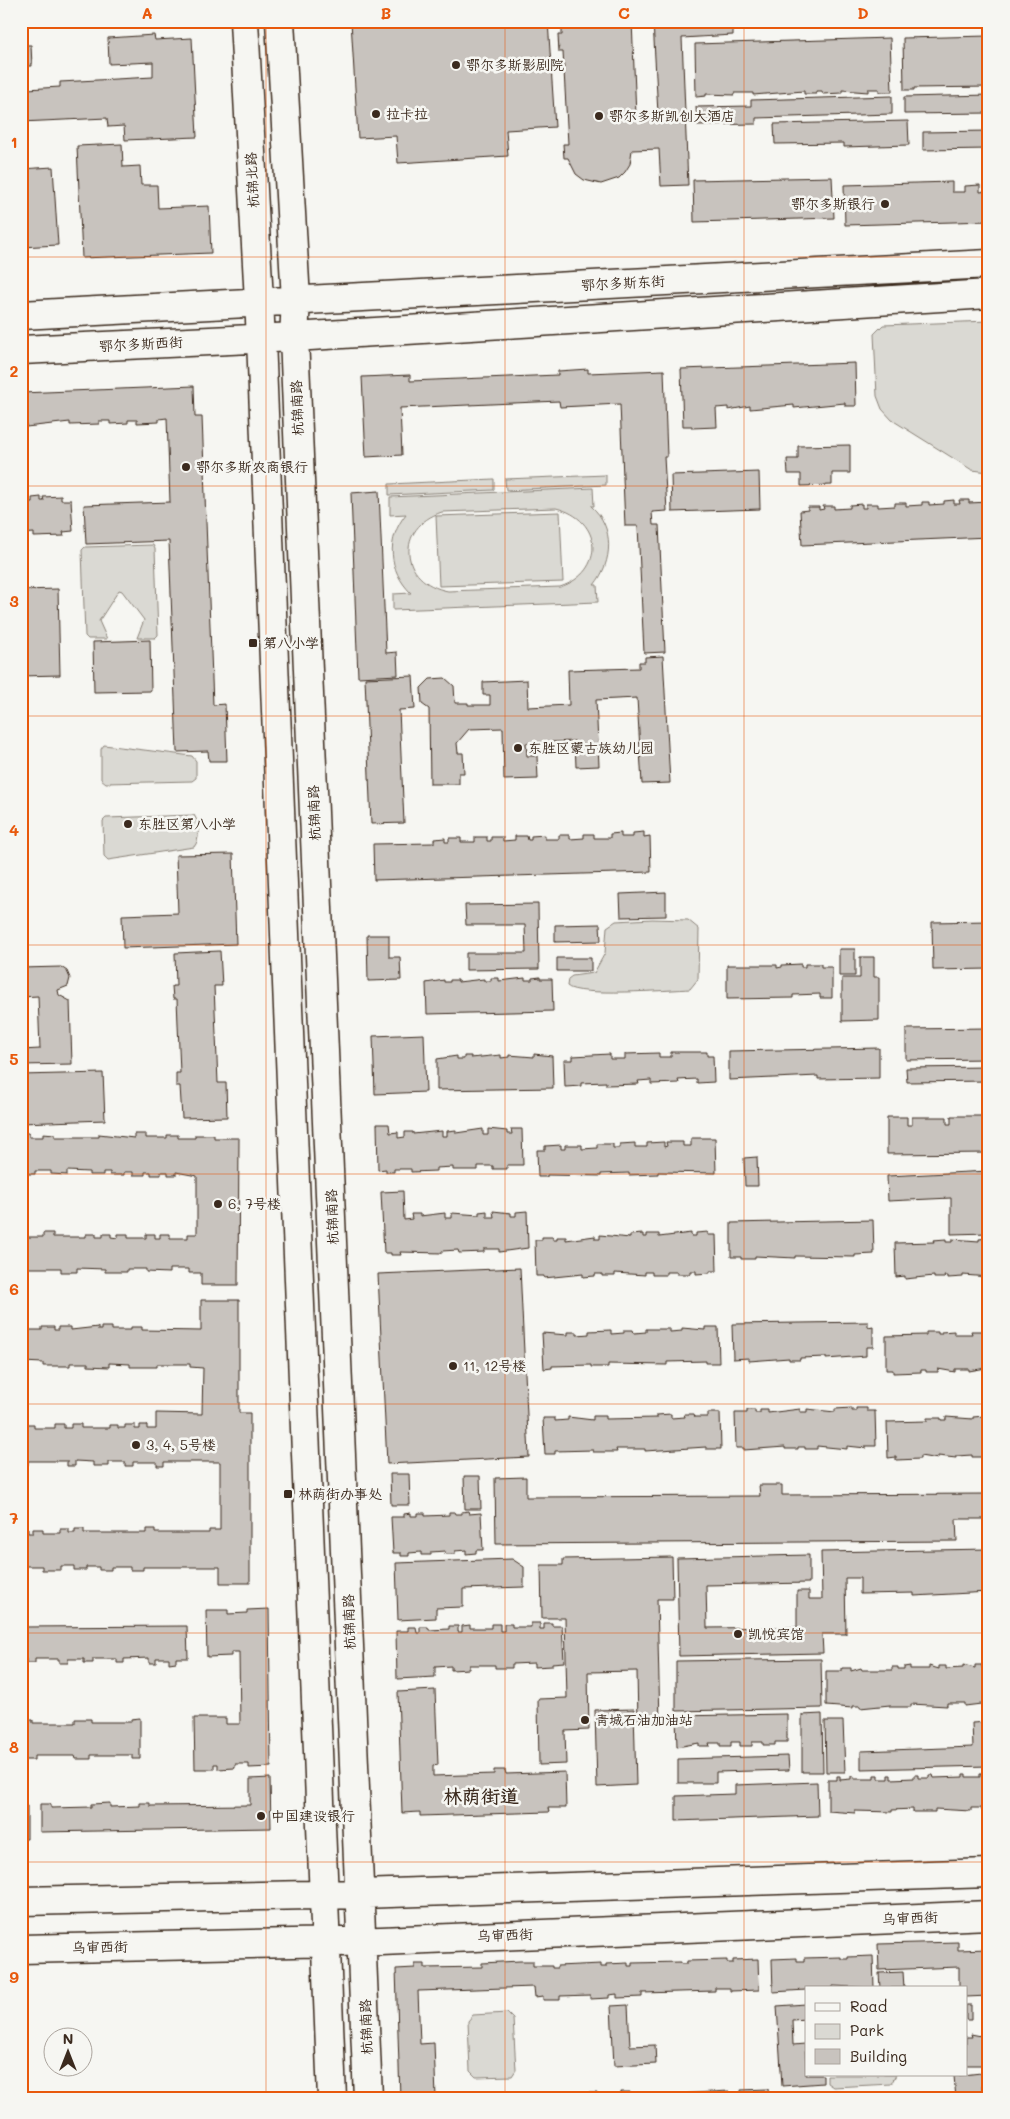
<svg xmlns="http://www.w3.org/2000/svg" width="1010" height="2119" viewBox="0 0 1010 2119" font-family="Mali,'LXGW WenKai TC',sans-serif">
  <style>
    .green { fill: #dad9d3; stroke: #8a8278; fill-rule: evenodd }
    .building { fill: #c8c3be; stroke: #3b2a1e }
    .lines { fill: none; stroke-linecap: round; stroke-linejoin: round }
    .major-casing { stroke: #3b2a1e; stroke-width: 31 }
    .major { stroke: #f6f6f2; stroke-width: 28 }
    .grid { fill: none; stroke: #e8590c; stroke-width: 1; stroke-opacity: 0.55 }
    .poi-dot { fill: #3b2a1e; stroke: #f6f6f2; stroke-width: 2 }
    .labels { text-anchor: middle; stroke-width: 5; stroke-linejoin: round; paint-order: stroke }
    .poi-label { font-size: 14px; fill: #3b2a1e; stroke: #f6f6f2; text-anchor: start }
    .street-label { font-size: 14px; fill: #3b2a1e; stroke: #f6f6f2 }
    .district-label { font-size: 19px; font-weight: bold; fill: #3b2a1e; stroke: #f6f6f2 }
    .neatline { fill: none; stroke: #e8590c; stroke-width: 2 }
    .grid-label { font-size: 16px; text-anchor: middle; font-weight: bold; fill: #e8590c }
  </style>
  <rect width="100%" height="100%" fill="#f6f6f2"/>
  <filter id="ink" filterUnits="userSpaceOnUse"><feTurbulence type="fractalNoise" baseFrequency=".02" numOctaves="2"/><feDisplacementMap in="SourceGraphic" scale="10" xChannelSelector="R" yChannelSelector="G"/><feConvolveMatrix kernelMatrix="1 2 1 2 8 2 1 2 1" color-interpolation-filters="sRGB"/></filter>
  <g filter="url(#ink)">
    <path class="green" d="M989,321v151l-17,-2 -80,-50 -10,-11 -5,-13 -3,-62 9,-9z
      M606,475v10l-100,5 -1,-11z
      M494,479v11l-105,5v-11z
      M593,488l1,18h-3c24,21 22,56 3,79h3l1,17 -205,8v-16l18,-1c-23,-23 -25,-54 -5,-79l-16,1v-18zM556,508c47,11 50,64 4,79l-112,4c-49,-9 -53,-64 -6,-79z
      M560,512l3,70 -124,4 -3,-70z
      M153,545l2,4 3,86 -3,3h-18l7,-18 -22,-29 -3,-1 -20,31 8,18h-19l-3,-3 -3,-86 3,-3z
      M104,745l88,11 4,5v17l-4,3 -86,2 -5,-4v-30z
      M194,815c6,8 6,25 0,32l-86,13 -4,-4 -1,-35 3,-3z
      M652,919l36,1 11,9 -1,50 -8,10c-20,1 -113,8 -123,-3l1,-7 4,-3 22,-3 11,-20 2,-26 9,-6z
      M507,2013l6,6 3,51 -4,6 -36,1 -6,-6 -2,-50 5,-6z
      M827,2075h69l-5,9 -58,3 -6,-4z"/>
    <path class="building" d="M151,21h41v1l-40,3z
      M351,21h197l7,106 -49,3 2,26 -110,7 -2,-27 -38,2z
      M562,21h70l4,94 22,-1 -5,-93h80v14l-51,3 6,147 -27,1 -2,-37 -27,1 -2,14 -5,8 -6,6 -18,6 -17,-4 -8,-6 -8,-16h-4l-1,-14h5l-5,-92h-4l-1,-17h4z
      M154,35l1,5 37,-2 5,99 -72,3 -1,-14 -16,1 -1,-9 -86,4v-39h6v6l33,-2v-5l93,-5v-15l-44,2 -1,-26z
      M989,36v51l-75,1v2h-10l-1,-52z
      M890,38l2,54h-13v-3h-11v3l-26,-2v3l-19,1 -1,-3h-6v3h-12v-3l-51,4v-2h-19v2l-28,-1v2l-10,1 -1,-53z
      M21,45h10l1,21h-11z
      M989,95v18l-85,1v-17z
      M892,96v18l-136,4v6l-59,1 -1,-18 55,-1v-6z
      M908,121l1,24 -65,2v-4l-69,1 -1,-20z
      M989,131v18l-66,1v-18z
      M122,144l1,23 17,-1 1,19h16l1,23 51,-2 2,47 -129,5 -5,-112z
      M53,167l5,78 -37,2v-78z
      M832,177l2,41 -140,4 -1,-42z
      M952,182v10h13v-6l15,-1v7l9,-1v30l-144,4 -1,-40z
      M855,363l1,43h-11v-3l-51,5v-3l-44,4v-3l-22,4v-3l-12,1 1,19 -25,1v-2h-9l-2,-57z
      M588,369v4l76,-3 3,87h-3l3,54 -15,1 1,13h6l6,127 -21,1 -6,-127h-13l-5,-122 -60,3 -1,-6 -159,7 2,47 -36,2 -4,-80 48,-2v6l148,-6v-4z
      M194,386l1,31h7l11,288 12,-1 2,57h-18l-1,-10 -31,1 -8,-211 -83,3 -2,-39 86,-3 -3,-84 -8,1v3l-22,1v-3h-9v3l-18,1v-3h-11v3l-29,1v-3l-44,5v-3h-5v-31z
      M850,445v28h-18v12l-31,1v-12h-13l-1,-15h11v-13z
      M759,472l1,37 -88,3 -1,-37z
      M379,491l7,162 11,-1 1,23 -40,2 -7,-184z
      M61,496v4h10l2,31 -10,1 1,4 -30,1v-4l-13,1v-36h4v4h7v-4l9,-1v4h3l-1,-4z
      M988,499l1,38 -187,8 -2,-34 8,-1v-3h11v3l5,-1 -1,-3h11v3l16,-1v-3l12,-1v4h4v-4h12v3l17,-1v-3h11v3l16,-1v-3h7v3l15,-1v-3l10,-1v4h6l-1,-4h10v3l19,-1z
      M58,589l2,86 -39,1v-86z
      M150,640l1,51 -57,1 -1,-50z
      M663,656l7,127 -28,1 -5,-86 -41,2 3,66 -23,1 -1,-26 -49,2 1,13h10l1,23 -34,1 -1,-52 -34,1 -12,14 1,10h5l1,20h-5v11h-29l-1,-75 -7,-5 -1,-16 9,-9 15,-1 9,8 1,17h13v2h22v-10h-7v-13l44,-2 1,27 41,-2 -1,-35 71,-2v-6h6v-5z
      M413,676l2,33 -16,1 5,113 -33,1 -6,-146z
      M644,832v5l6,-1 1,36 -277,8 -1,-36 61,-1v-4l11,-1v4h4v-4h12v4h14v-5h12v4h4v-4h12v4l12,-1v-4h12l1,4h3v-4l14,-1v4h14v-4h11v4l14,-1v-4h10v4h16v-4l11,-1v4h12v-4z
      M233,854l3,90 -113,4 -1,-33 56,-2 -2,-58z
      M666,892v24l-45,1 -1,-23z
      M538,904l1,65 -73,1v-17h60l-1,-28h-59l-1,-20z
      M989,921v48l-56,1 -1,-48z
      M600,924l1,17 -46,1v-17z
      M367,935h22v22h11l1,23 -33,1z
      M839,949h16v27h-16z
      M220,951l2,35h-8l4,97h8l1,34 -45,1 -2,-32h-4v-13h4l-3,-74h-4l-1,-13h4l-1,-33z
      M860,957h14v20h5v43l-37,1v-43h18z
      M557,958h34v13h-34z
      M801,964v3h4v-3h16v3h11v31h-12v-4l-27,1v3l-66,1v-34h50v3l5,-1v-2z
      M61,967l6,4 3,7 -2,8 -10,4 1,5 11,6 2,63 -51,1v-15l19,-1 -2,-53 -17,1v-29z
      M540,977v2h12l1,32 -126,3 -1,-31 18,-3v2h6v-2h8v2l26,-3v2h7v-3h8v3l26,-3v2h7v-2z
      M989,1028v31l-83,1v-31z
      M424,1034l2,58 -51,2 -2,-58z
      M879,1048v30l-61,1v-3l-89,4v-29z
      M671,1052h36v4h6l1,26 -17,1v-4l-19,1 1,3 -28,1v-4l-13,1 1,3 -33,1v-3l-25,1v3l-16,1 -1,-27h9v-4l37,-2v5h15v-5l34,-1v4h12z
      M534,1054l18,2 1,32 -116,2v-31l20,-3v3h7v-3h7v2l30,-3v3l8,-1v-2l25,2z
      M989,1067v14l-82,1 -1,-14z
      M103,1073l2,47 -84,3v-48z
      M951,1116h32v7h4v-7h2v37l-102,1v-37h20v8h5v-8h35v7h4z
      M377,1124h12l1,9 8,-1v6l7,-1v-5h8v2l29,-3v5h5v-5l9,-1v3l27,-4v6h5v-6l19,2v3h5l-1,-5h11l1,36h-16v4h-14v-3h-15v4h-25v-3l-17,1v3l-25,1v-3h-17v3h-8v-3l-8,1z
      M21,1133h8v4h14v-4l12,1v3h44v-3l35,4v-4h12v4h21v-3h11v3h17v-3h19v3h25l-1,147h-37v-12h-12v-4h-20v4l-23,-1v-3h-19v3h-22v-3l-28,-1v4h-16v-4h-35v4h-5v-35h22v-4h10v4h33v-3h10v3h7v-3h8v3l7,1v-4h10v4h18v-4h9v4h5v-4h10v4h18v-4h9v-58l-21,-4v3h-8v-3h-7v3h-10v-3h-6v3h-12v-3h-9v3h-14v-3h-7v3h-14v-3l-22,-1v4l-16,-1v-3h-16v3h-12l-2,-3z
      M691,1138h24l1,35 -58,-1v2l-29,1v-2l-28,1v2l-54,-1v2h-9l-1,-27h8v-4l16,-1v4h4v-4h17v4l15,-1v-4h16v4h7v-4l15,-1v4h12v-4l17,-1v5l3,-1 -1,-4h17v4h8z
      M757,1157l1,29h-13l-1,-28z
      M989,1171v62l-38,1v-36l-63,3 -1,-25z
      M403,1191l1,29 8,-1 -1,-5h9v2l25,-3v5h7v-5l27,2v-3l8,-1v6h7l-1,-6 18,2v3h5v-4l11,-1 1,37 -29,4v-3h-15v3l-25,1 -1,-3 -16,1v2l-42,-1 1,3h-10v-2h-7l-3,-61z
      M873,1220l1,34 -19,1v2l-60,-1v2l-40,-2v3h-14v-2h-10v-34z
      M708,1232v3h8l1,36h-7v2l-14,1v-3h-6v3h-13v-2h-11v3h-14v-3h-7v3l-30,-2v3h-13v-2h-7v2l-12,1v-3l-39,4v-2h-8l-1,-36h7v-3h11v3h4v-3h9v3l29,-4v3h5v-4l30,3v-3l13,-1v3h4v-3h12v3l32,-4v3h5v-3z
      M989,1238v39l-26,-2v2l-15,1v-2h-4l1,2h-11v-2l-29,3v-3l-9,1 -1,-34 39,-1 -1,-2 13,-1v3h6v-3l27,2v-2z
      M520,1268l9,189 -142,7 -9,-190z
      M201,1300h38v113h11v170h-30v-16h-77v3h-13v-3h-19v3h-12v-3h-13v3h-12v-4h-13v4h-19v-4h-21v-37h7v4h5v-4h10v4h17v-4h9v4h6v-4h9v4h62v-4h9v4h54v-3h11v-68h-56v4h-7v-4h-24v4h-8v-4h-16v4h-16v-4l-18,-1v5h-8v-5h-39v4h-7v-37h4v-4h9v4h21v-4h9v4h7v-4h10v4h29v-3h8v3h7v-3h10v4h5v-4h7v4h9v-16l46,1 1,-46 -13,-1v-3h-33v3h-27v-3l-21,-1v4l-21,-1v-3h-18v3h-27v-3l-21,-1 -1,4v-40h3v4h18v-3h12v3h4v-3h13v3l27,-3v3h3v-3h11v3h19v-3h11v3l59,1z
      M868,1322v5l5,-1v21h-7v9l-40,3v-2l-26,1v2h-11v-2l-40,3v-3l-16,1 -1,-35z
      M705,1327h13l1,36h-13v-2l-39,1v3l-59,-1v3h-17v-2l-39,1v2l-8,1 -2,-36 26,2v-3h9v3l12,-1v-3l22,-1v4l13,-1v-3h9l1,3 12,-1v-3h24v3l12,-1v-3l23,2z
      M954,1331v3h18l-1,-3h13v3h3l2,-3v40l-3,-3 -17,3v-2h-14v3l-17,-3v3h-12v-2h-5v2l-28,1v-3h-7v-34l40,-1v-3h12v2h3v-2z
      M852,1408v3h4v-3h11v3h8l1,35h-10v2l-19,-2v3l-30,-3v3h-12v-2h-7v2h-13v-2l-41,3v-2h-8l-1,-35h12v-3h8v3h5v-3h8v3l32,-4v3h7v-3l28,3v-3z
      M708,1413h12l1,36h-15v-2l-61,4v-2h-29l1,3h-24v-2l-38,1v3h-10l-2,-36h12v3l13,-1v-3l25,3v-4h13v3l51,-1v-3l14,-1v4l14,-1 -1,-3h10l1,3h13z
      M985,1416v3h4v35l-6,1v2h-11v-2l-16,1v2l-18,-2v3l-18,-3v3l-24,1v-3l-8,1 -1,-36 40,-1v-3h14v2h5v-3l27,2v-2z
      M390,1474h19l1,31h-19z
      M464,1476h16l1,33h-16z
      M526,1477v20l234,-1 -1,-11h23v10l207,-1v25h-33l1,22 -461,3 -1,-66z
      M468,1511l1,3 12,-1 2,37h-7v3l-10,1v-4l-11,1v3h-10v-3l-14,1v3h-10v-3l-12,1v3h-8v-3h-8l-2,-36h13v-3l7,-1v3h7v-3h7v3l24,-1v-3h6l1,2h6v-2z
      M989,1549v43l-75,4v-3l-54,1v-16h-15l1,56h-24l1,19 -144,3 -2,-98 132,-3v28l-103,2 1,43 90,-1v-36h12v8h13l-1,-47z
      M672,1557l1,42h-16l3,124h-22l-1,-52 -49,1 1,58 -24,1 1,33 -27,1 -1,-66 29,-1 -2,-80h-23l-1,-53h22v-6z
      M512,1559l12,8v20l-61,2v18l-27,1v10l-38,2 -2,-57z
      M269,1609l2,158 -22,1v-4h-14v4l-17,1v-5h-4v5h-19l-1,-51h32v6h14l-1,-72h-8v4l-24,1 -1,-47h22v4l19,-1v-3z
      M531,1623h9v6h4v-6h8v3h10l2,36 -12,1v3l-18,1v-4l-22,1v4h-17v-3h-26v4l-18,1v-4l-16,1v10l-38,2 -1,-48h12v-4h8l1,6h3v-6h8l1,3 20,-1v-3h9v6h4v-6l8,-1v3h21v-4h9v7h4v-7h8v3h19z
      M187,1626l1,32h-12v4l-7,1v-5h-13v5h-7v-5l-25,1v4h-7v-4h-24v4h-9v-4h-16v4h-9v-4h-24v4h-9v-4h-5v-32z
      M821,1659l1,49 -146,3v-50z
      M963,1665l12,3v-3h7v3l7,-1v36l-24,3v-3h-18v3l-36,-2v3h-21v-2l-30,3v-2h-7v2l-27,-2v-35h16v-3h9v3l10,-3 1,2h30v-3h6v2h6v-2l6,-1v3h19v-3l10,3v-3h7v3l17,-1z
      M435,1690l3,75 -5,1v10l61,-2v-4h11l1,4 59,-2 1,36h-18l1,4 -129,4v-4l-18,1 -4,-121z
      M634,1709l2,76 -39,2 -2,-77z
      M787,1714v28h-12v3h-12v-3h-11v4h-12v-4h-9v4h-11v-3h-11l1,3h-11v-3l-22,4 -1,-31z
      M822,1714l1,58h-21v-57z
      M140,1718v41h-8v-4h-41v4h-15l-1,-3h-41v4h-13v-40h12v3h42v-4h16v3h40v-3z
      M825,1721h18l2,51h-19z
      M989,1722v44l-128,3v-18l112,-4 -1,-24z
      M788,1756l1,14 -73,2v11h-38v-24z
      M963,1774h3v3h14v-3h4v3h5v33l-7,1 -1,-3h-10v3l-36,-2v3h-22v-3l-21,1v2l-37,-1v2l-27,-2v-31h9v-4h3v4l11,-1v-3h3v3h20v-4h4v4h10v-4h3v4l23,-1v-3h4v3h11v-3h4l1,3 29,-1z
      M270,1778l1,50 -231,4v-28h11v4l40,-1v-3l19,-1v4l30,-1v-3h10v3l100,-1v-26z
      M817,1782l1,34 -142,5v-25l59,-2v-9z
      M21,1806h6v33h-6z
      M958,1942v8l31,-1v47l-23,1v-9h-7v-21l-80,3 -1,-26z
      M873,1956l1,32 -41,-2v2h-27v2l-33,2 -1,-33 25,-1v3h7v-3l37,-1v2h7v-2z
      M758,1959l1,31 -29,1v-3h-15v3l-73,2v4l-25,1v-4l-8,1v3l-19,1v-4l-30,1v4h-17v-4l-8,1 -1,-10 -116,4 2,53 14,-1 2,55h-36l-4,-129 19,-1v-4h10v4l57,-1v-4l38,-2h13v5h19v2h5v-2l44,-2v3h5v-3l22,-1v3h4v-3l49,-1v2h6v-3l40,-1v3h6v-3z
      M903,1972l1,16h-24l-1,-15z
      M806,2004v15l-14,1 1,25 12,-1 1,31h17v8l-41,3 -5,-80z
      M628,2005l2,41 25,-1 1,19 -42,2 -3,-60z
      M966,2005h5v15h-5z
      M986,2033h3v32h-23v-28h6l-1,-3 15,3z
      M981,2073l2,25h-27l-2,-22z
      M768,2089l1,9h-27l-1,-8z
      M729,2091l1,7h-52v-4z
      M621,2092h9v6h-101l14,-1v-3h9l1,3 18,-3v2h17v-3h9v3l24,-1z"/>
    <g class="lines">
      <g class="major-casing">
        <path id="major" d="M244,21l17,318 71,1759
          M280,21l16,279 -2,37 74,1761
          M21,315l968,-51
          M21,350l273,-13 695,-43
          M21,1901l340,-7 628,-21
          M21,1949l360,-8 608,-26"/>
      </g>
      <use href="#major" class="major"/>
    </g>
  </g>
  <path class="grid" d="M266,21v2077M505,21v2077M744,21v2077M21,257h968M21,486h968M21,716h968M21,945h968M21,1174h968M21,1404h968M21,1633h968M21,1862h968"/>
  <g class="poi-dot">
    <circle cx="456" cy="65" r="5"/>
    <circle cx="376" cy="114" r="5"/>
    <circle cx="599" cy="116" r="5"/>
    <circle cx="885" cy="204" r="5"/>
    <circle cx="186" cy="467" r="5"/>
    <rect x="248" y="638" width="10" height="10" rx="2.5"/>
    <circle cx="518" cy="748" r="5"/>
    <circle cx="128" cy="824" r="5"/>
    <circle cx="218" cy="1204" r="5"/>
    <circle cx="453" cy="1366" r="5"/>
    <circle cx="136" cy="1445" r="5"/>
    <rect x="283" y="1489" width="10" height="10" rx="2.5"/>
    <circle cx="738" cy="1634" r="5"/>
    <circle cx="585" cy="1720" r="5"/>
    <circle cx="261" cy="1816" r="5"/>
  </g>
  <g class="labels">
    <g class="poi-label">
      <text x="466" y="70">鄂尔多斯影剧院</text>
      <text x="386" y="119">拉卡拉</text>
      <text x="609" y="121">鄂尔多斯凯创大酒店</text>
      <text x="875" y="209" text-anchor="end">鄂尔多斯银行</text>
      <text x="196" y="472">鄂尔多斯农商银行</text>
      <text x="263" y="648">第八小学</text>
      <text x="528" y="753">东胜区蒙古族幼儿园</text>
      <text x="138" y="829">东胜区第八小学</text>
      <text x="228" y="1209">6, 7号楼</text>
      <text x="463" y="1371">11, 12号楼</text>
      <text x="146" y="1450">3, 4, 5号楼</text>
      <text x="298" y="1499">林荫街办事处</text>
      <text x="748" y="1639">凯悦宾馆</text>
      <text x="595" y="1725">青城石油加油站</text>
      <text x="271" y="1821">中国建设银行</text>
    </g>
    <g class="street-label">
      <text transform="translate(252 180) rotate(-93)" y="5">杭锦北路</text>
      <text transform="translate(623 283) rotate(-3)" y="5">鄂尔多斯东街</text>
      <text transform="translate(141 344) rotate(-3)" y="5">鄂尔多斯西街</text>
      <text transform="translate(297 408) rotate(-92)" y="5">杭锦南路</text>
      <text transform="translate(314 813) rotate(-92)" y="5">杭锦南路</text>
      <text transform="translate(332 1217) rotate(-92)" y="5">杭锦南路</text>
      <text transform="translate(349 1622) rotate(-92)" y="5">杭锦南路</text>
      <text transform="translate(910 1918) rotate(-2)" y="5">乌审西街</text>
      <text transform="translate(505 1935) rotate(-2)" y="5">乌审西街</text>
      <text transform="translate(100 1947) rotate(-1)" y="5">乌审西街</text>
      <text transform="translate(366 2027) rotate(-92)" y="5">杭锦南路</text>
    </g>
    <g class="district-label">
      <text x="481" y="1803">林荫街道</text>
    </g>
  </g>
  <rect width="1010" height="2119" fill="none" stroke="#f6f6f2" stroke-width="55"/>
  <rect x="805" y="1986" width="162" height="90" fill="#f6f6f2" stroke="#aba49d"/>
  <rect x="815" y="2003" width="25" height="8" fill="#f6f6f2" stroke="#aba49d"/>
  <text x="850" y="2012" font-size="15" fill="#3b2a1e">Road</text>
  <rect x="815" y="2024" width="25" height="15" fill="#dad9d3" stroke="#aba49d"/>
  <text x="850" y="2036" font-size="15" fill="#3b2a1e">Park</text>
  <rect x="815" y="2049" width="25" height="15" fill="#c8c3be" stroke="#aba49d"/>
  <text x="850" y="2062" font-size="15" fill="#3b2a1e">Building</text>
  <g transform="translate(68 2052)"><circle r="24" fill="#f6f6f2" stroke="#aba49d"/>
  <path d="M0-4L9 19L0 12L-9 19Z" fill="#3b2a1e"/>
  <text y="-8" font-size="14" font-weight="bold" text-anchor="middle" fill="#3b2a1e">N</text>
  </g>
  <rect x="28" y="28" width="954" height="2064" class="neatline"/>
  <g class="grid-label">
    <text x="147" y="19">A</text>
    <text x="386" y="19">B</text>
    <text x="624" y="19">C</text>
    <text x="863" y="19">D</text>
    <text x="14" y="148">1</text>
    <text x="14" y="377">2</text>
    <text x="14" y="607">3</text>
    <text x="14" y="836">4</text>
    <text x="14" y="1065">5</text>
    <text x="14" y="1295">6</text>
    <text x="14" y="1524">7</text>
    <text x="14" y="1753">8</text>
    <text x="14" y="1983">9</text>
  </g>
</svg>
